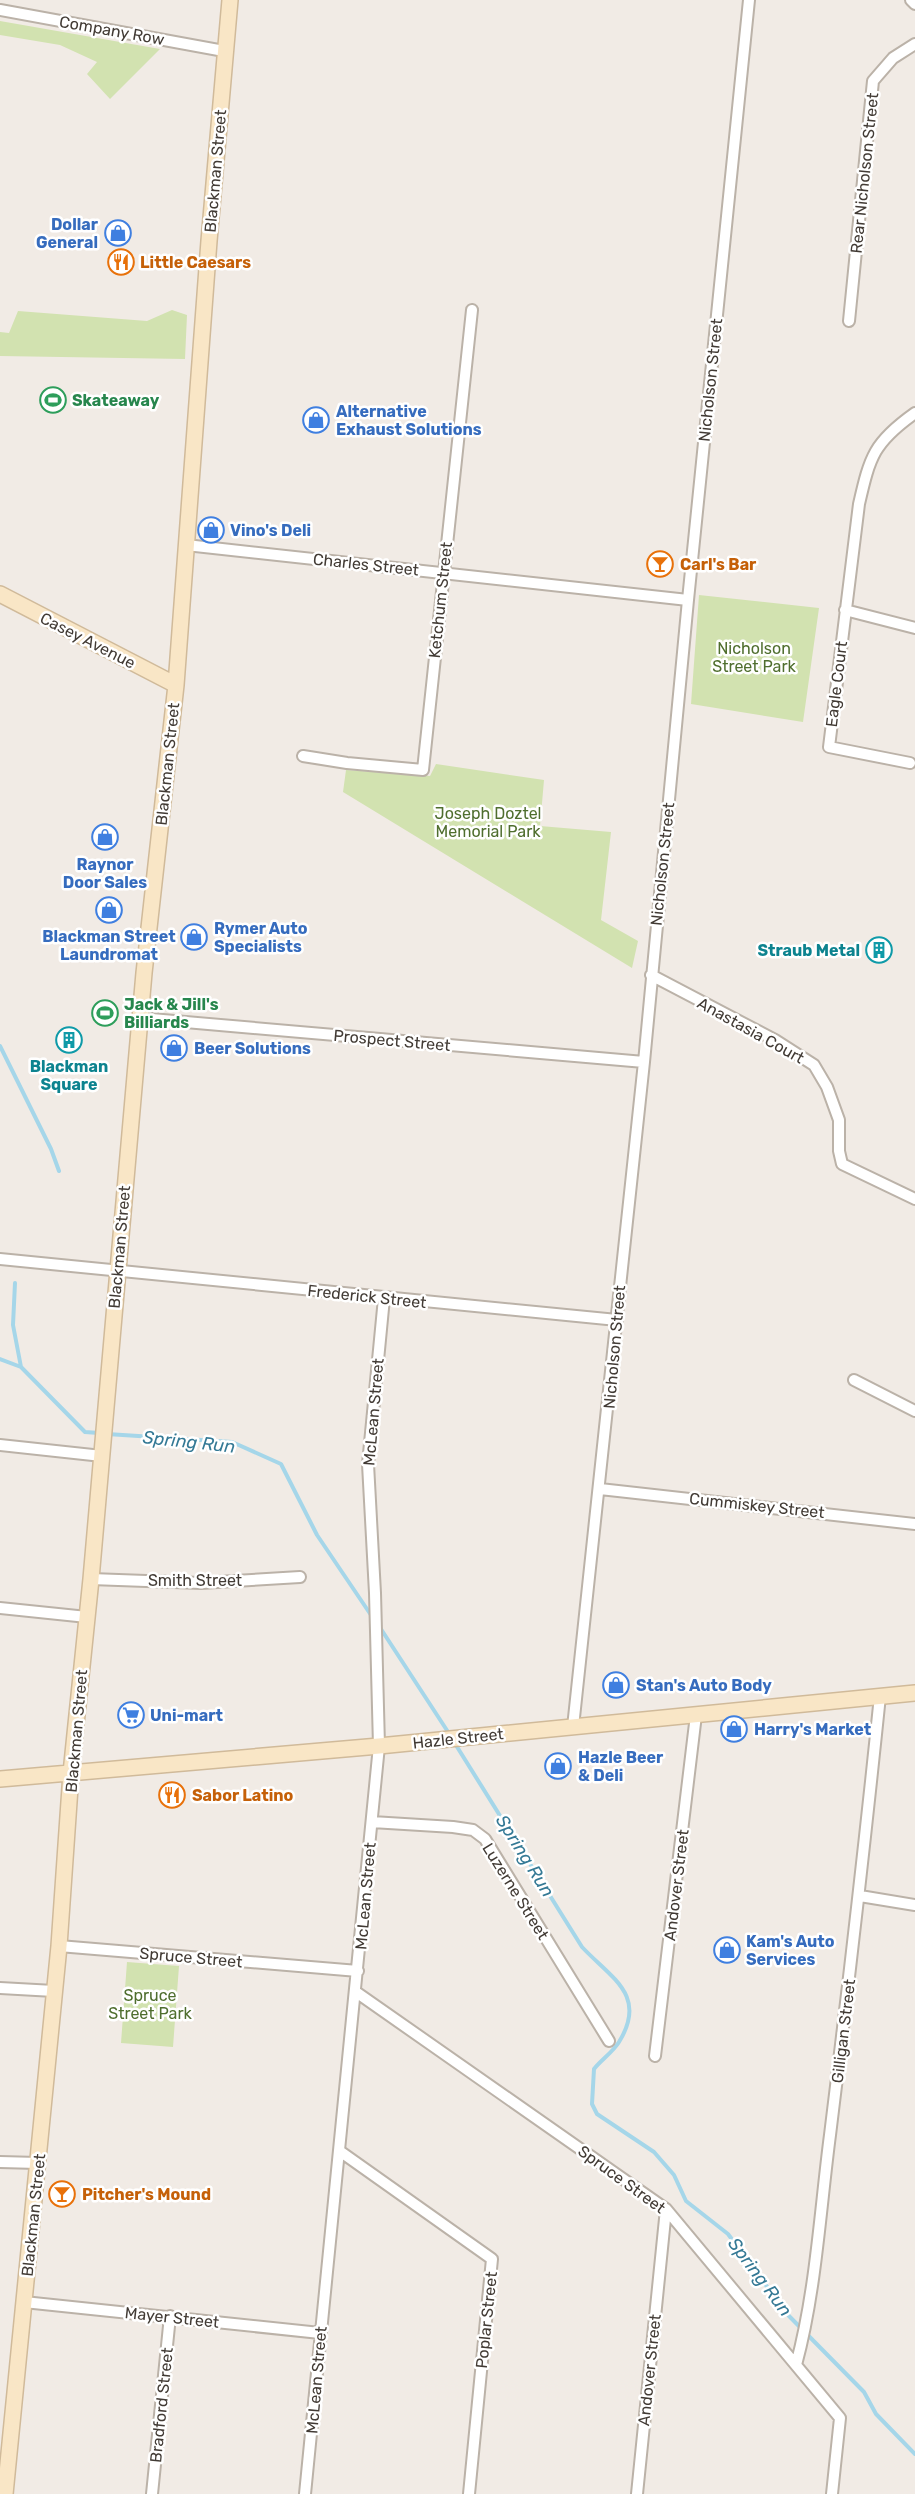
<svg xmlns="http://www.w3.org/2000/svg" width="915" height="2494" viewBox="0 0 915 2494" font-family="Rubik,sans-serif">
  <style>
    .green { fill: #d2e2b0 }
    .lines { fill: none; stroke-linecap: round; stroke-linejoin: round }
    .stream { stroke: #a5d6e9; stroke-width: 4 }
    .street-casing { stroke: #bbb2a8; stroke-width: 14 }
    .secondary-casing { stroke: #d0ba9a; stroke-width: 18 }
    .street { stroke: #fff; stroke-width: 10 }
    .secondary { stroke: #f9e6c6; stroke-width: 15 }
    .labels { text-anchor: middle; stroke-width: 5; stroke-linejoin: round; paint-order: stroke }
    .street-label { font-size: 16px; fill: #423b35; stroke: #fff }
    .shop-label { font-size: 16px; font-weight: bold; fill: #366cbe; stroke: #fff; text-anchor: start }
    .food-label { font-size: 16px; font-weight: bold; fill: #c56008; stroke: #fff; text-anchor: start }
    .leisure-label { font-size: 16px; font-weight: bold; fill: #27864d; stroke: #fff; text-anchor: start }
    .park-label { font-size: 16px; fill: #4f6e2e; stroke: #fff }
    .culture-label { font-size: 16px; font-weight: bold; fill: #0d838f; stroke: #fff; text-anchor: end }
    .water-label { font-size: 18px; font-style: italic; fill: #347995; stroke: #fff }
  </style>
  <rect width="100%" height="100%" fill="#f1ebe5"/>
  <path class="green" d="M0,21l160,28 -50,50 -23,-25 10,-12 -37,-17 -60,-10z
    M172,310l15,5 -2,44 -185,-3v-24l9,1 9,-22 129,10z
    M699,595l120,13 -16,114 -112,-18z
    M436,764l108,16 -4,46 71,6 -10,88 37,21 -6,27 -289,-176 3,-22 84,6z
    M127,1962l52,4 -6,81 -52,-4z"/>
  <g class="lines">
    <path class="stream" d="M0,1046l51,103 8,22
      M15,1283l-2,42 8,42
      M0,1359l21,8 64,65 14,1
      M107,1434l125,8 49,22 36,71 56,83
      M379,1626l71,109
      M454,1742l128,205c29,31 66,48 37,95 -6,10 -18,18 -25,27l-2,35 5,10 57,38 20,23 12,26 42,33 60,81 76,77 12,22 39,40"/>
    <g class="street-casing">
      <path id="street" d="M911,0l4,4
        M0,10l224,41
        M849,321l24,-240 20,-23 22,-14
        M186,545l502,55
        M845,610l70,18
        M303,756l44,7 76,7 49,-460
        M910,763l-81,-16 30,-243c11,-48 15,-62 56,-91
        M651,975l124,65 39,25 13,22 12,33v31l3,13 73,35
        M140,1018l504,44
        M0,1259l617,61
        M854,1380l61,31
        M0,1445l102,11
        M600,1489l315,35
        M91,1579l110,4 99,-6
        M0,1608l87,9
        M573,1727l71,-665 44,-462 61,-600
        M372,1822l81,5 20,3 12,9 124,202
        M860,1896l55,9
        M59,1946l299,25
        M0,1988l54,3
        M356,1992l310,217 174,209 -8,76
        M655,2056l41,-341
        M341,2152l151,107 -23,235
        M0,2162l38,1
        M24,2302l296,31
        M796,2365c20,-74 24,-154 34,-230 18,-146 35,-293 50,-439
        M152,2494l18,-178
        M305,2494l74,-748 -4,-153 -7,-129 16,-166
        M637,2494l29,-285"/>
    </g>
    <g class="secondary-casing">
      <path id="secondary" d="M0,594l176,91
        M0,1779l379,-33 536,-53
        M5,2494l54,-548 12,-173 20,-194 53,-606 32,-288 33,-444 21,-241"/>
    </g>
    <use href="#street" class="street"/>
    <use href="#secondary" class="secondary"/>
  </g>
  <defs>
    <g id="shop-ring" transform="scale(1.35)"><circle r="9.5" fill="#fff" stroke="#3f7fe0" stroke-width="1.5"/><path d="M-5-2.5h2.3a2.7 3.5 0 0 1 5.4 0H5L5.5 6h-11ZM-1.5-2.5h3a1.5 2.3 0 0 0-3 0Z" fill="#3f7fe0"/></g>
    <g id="restaurant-ring" transform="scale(1.35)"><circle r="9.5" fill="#fff" stroke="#e8710a" stroke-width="1.5"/><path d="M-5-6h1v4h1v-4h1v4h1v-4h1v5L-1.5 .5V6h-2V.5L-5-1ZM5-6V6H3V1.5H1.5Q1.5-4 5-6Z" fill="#e8710a"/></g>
    <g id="stadium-ring" transform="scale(1.35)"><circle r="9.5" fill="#fff" stroke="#2e9e5b" stroke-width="1.5"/><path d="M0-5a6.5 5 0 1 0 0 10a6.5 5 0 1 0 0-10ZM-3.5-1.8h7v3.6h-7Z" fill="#2e9e5b"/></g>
    <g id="bar-ring" transform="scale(1.35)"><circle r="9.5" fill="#fff" stroke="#e8710a" stroke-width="1.5"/><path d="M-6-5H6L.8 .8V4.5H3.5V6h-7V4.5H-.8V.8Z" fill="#e8710a"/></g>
    <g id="building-ring" transform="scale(1.35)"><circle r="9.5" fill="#fff" stroke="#0f9aa8" stroke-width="1.5"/><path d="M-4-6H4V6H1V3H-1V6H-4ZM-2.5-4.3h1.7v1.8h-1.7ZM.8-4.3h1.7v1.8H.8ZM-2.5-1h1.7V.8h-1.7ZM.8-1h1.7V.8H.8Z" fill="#0f9aa8"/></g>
    <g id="supermarket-ring" transform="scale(1.35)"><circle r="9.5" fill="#fff" stroke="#3f7fe0" stroke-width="1.5"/><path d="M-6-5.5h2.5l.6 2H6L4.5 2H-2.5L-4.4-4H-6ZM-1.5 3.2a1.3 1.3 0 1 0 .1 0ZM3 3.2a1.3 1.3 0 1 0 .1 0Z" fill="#3f7fe0"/></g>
  </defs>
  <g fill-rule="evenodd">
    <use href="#shop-ring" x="118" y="233"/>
    <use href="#restaurant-ring" x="121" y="262"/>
    <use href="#stadium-ring" x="53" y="400"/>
    <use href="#shop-ring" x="316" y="420"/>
    <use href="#shop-ring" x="211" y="530"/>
    <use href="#bar-ring" x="660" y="564"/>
    <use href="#shop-ring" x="105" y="837"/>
    <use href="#shop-ring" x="109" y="910"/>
    <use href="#shop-ring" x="194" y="937"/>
    <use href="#building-ring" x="879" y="950"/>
    <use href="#stadium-ring" x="105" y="1013"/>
    <use href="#building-ring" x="69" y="1040"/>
    <use href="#shop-ring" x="174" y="1048"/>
    <use href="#shop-ring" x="616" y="1685"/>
    <use href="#supermarket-ring" x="131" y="1715"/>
    <use href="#shop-ring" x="734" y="1729"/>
    <use href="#shop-ring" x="558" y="1766"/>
    <use href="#restaurant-ring" x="172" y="1795"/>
    <use href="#shop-ring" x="727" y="1950"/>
    <use href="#bar-ring" x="62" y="2194"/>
  </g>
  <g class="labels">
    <g class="street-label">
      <text transform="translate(112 30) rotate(10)" y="6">Company Row</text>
      <text transform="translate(215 171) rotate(-85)" y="6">Blackman Street</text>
      <text transform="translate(864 173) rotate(-84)" y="6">Rear Nicholson Street</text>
      <text transform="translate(710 380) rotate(-84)" y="6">Nicholson Street</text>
      <text transform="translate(366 564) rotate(6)" y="6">Charles Street</text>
      <text transform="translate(440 600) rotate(-84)" y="6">Ketchum Street</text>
      <text transform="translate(88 640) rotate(27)" y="6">Casey Avenue</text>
      <text transform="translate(836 684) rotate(-83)" y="6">Eagle Court</text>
      <text transform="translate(167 764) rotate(-84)" y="6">Blackman Street</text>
      <text transform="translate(662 864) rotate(-84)" y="6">Nicholson Street</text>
      <text transform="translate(751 1030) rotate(29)" y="6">Anastasia Court</text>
      <text transform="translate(392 1040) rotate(5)" y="6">Prospect Street</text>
      <text transform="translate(119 1247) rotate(-85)" y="6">Blackman Street</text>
      <text transform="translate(367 1296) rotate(6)" y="6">Frederick Street</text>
      <text transform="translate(614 1347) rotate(-85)" y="6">Nicholson Street</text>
      <text transform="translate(373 1412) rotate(-85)" y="6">McLean Street</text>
      <text transform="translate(757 1505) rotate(6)" y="6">Cummiskey Street</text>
      <text x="195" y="1586">Smith Street</text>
      <text transform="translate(76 1731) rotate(-85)" y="6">Blackman Street</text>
      <text transform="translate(458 1738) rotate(-6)" y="6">Hazle Street</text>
      <text transform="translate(676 1885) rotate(-83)" y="6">Andover Street</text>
      <text transform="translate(516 1891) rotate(58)" y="6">Luzerne Street</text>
      <text transform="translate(365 1896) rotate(-85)" y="6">McLean Street</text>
      <text transform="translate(191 1957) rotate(5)" y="6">Spruce Street</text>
      <text transform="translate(843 2031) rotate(-83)" y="6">Gilligan Street</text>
      <text transform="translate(622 2179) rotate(36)" y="6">Spruce Street</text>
      <text transform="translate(33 2215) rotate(-84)" y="6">Blackman Street</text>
      <text transform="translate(172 2317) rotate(6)" y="6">Mayer Street</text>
      <text transform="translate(486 2320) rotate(-84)" y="6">Poplar Street</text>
      <text transform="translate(649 2370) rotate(-84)" y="6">Andover Street</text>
      <text transform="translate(316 2380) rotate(-85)" y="6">McLean Street</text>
      <text transform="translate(161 2405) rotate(-84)" y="6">Bradford Street</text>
    </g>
    <g class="shop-label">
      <text x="98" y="230" text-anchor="end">Dollar<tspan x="98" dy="18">General</tspan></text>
      <text x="336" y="417">Alternative<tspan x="336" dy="18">Exhaust Solutions</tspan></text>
      <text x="230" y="536">Vino's Deli</text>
      <text x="105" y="870" text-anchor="middle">Raynor<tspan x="105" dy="18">Door Sales</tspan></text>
      <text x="214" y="934">Rymer Auto<tspan x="214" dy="18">Specialists</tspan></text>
      <text x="109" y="942" text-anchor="middle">Blackman Street<tspan x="109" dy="18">Laundromat</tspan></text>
      <text x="194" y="1054">Beer Solutions</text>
      <text x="636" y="1691">Stan's Auto Body</text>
      <text x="150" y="1721">Uni-mart</text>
      <text x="754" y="1735">Harry's Market</text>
      <text x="578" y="1763">Hazle Beer<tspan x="578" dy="18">&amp; Deli</tspan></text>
      <text x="746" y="1947">Kam's Auto<tspan x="746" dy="18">Services</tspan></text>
    </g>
    <g class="food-label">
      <text x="140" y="268">Little Caesars</text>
      <text x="680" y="570">Carl's Bar</text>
      <text x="192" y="1801">Sabor Latino</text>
      <text x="82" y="2200">Pitcher's Mound</text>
    </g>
    <g class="leisure-label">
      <text x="72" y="406">Skateaway</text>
      <text x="124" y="1010">Jack &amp; Jill's<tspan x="124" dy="18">Billiards</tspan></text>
    </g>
    <g class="park-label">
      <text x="754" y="654">Nicholson<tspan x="754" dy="18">Street Park</tspan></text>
      <text x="488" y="819">Joseph Doztel<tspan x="488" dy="18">Memorial Park</tspan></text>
      <text x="150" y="2001">Spruce<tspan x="150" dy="18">Street Park</tspan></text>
    </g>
    <g class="culture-label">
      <text x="860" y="956">Straub Metal</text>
      <text x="69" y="1072" text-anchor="middle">Blackman<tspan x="69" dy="18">Square</tspan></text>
    </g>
    <g class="water-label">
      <text transform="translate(189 1442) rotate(6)" y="6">Spring Run</text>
      <text transform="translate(525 1856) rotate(58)" y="6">Spring Run</text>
      <text transform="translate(760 2277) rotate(53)" y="6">Spring Run</text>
    </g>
  </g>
</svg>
